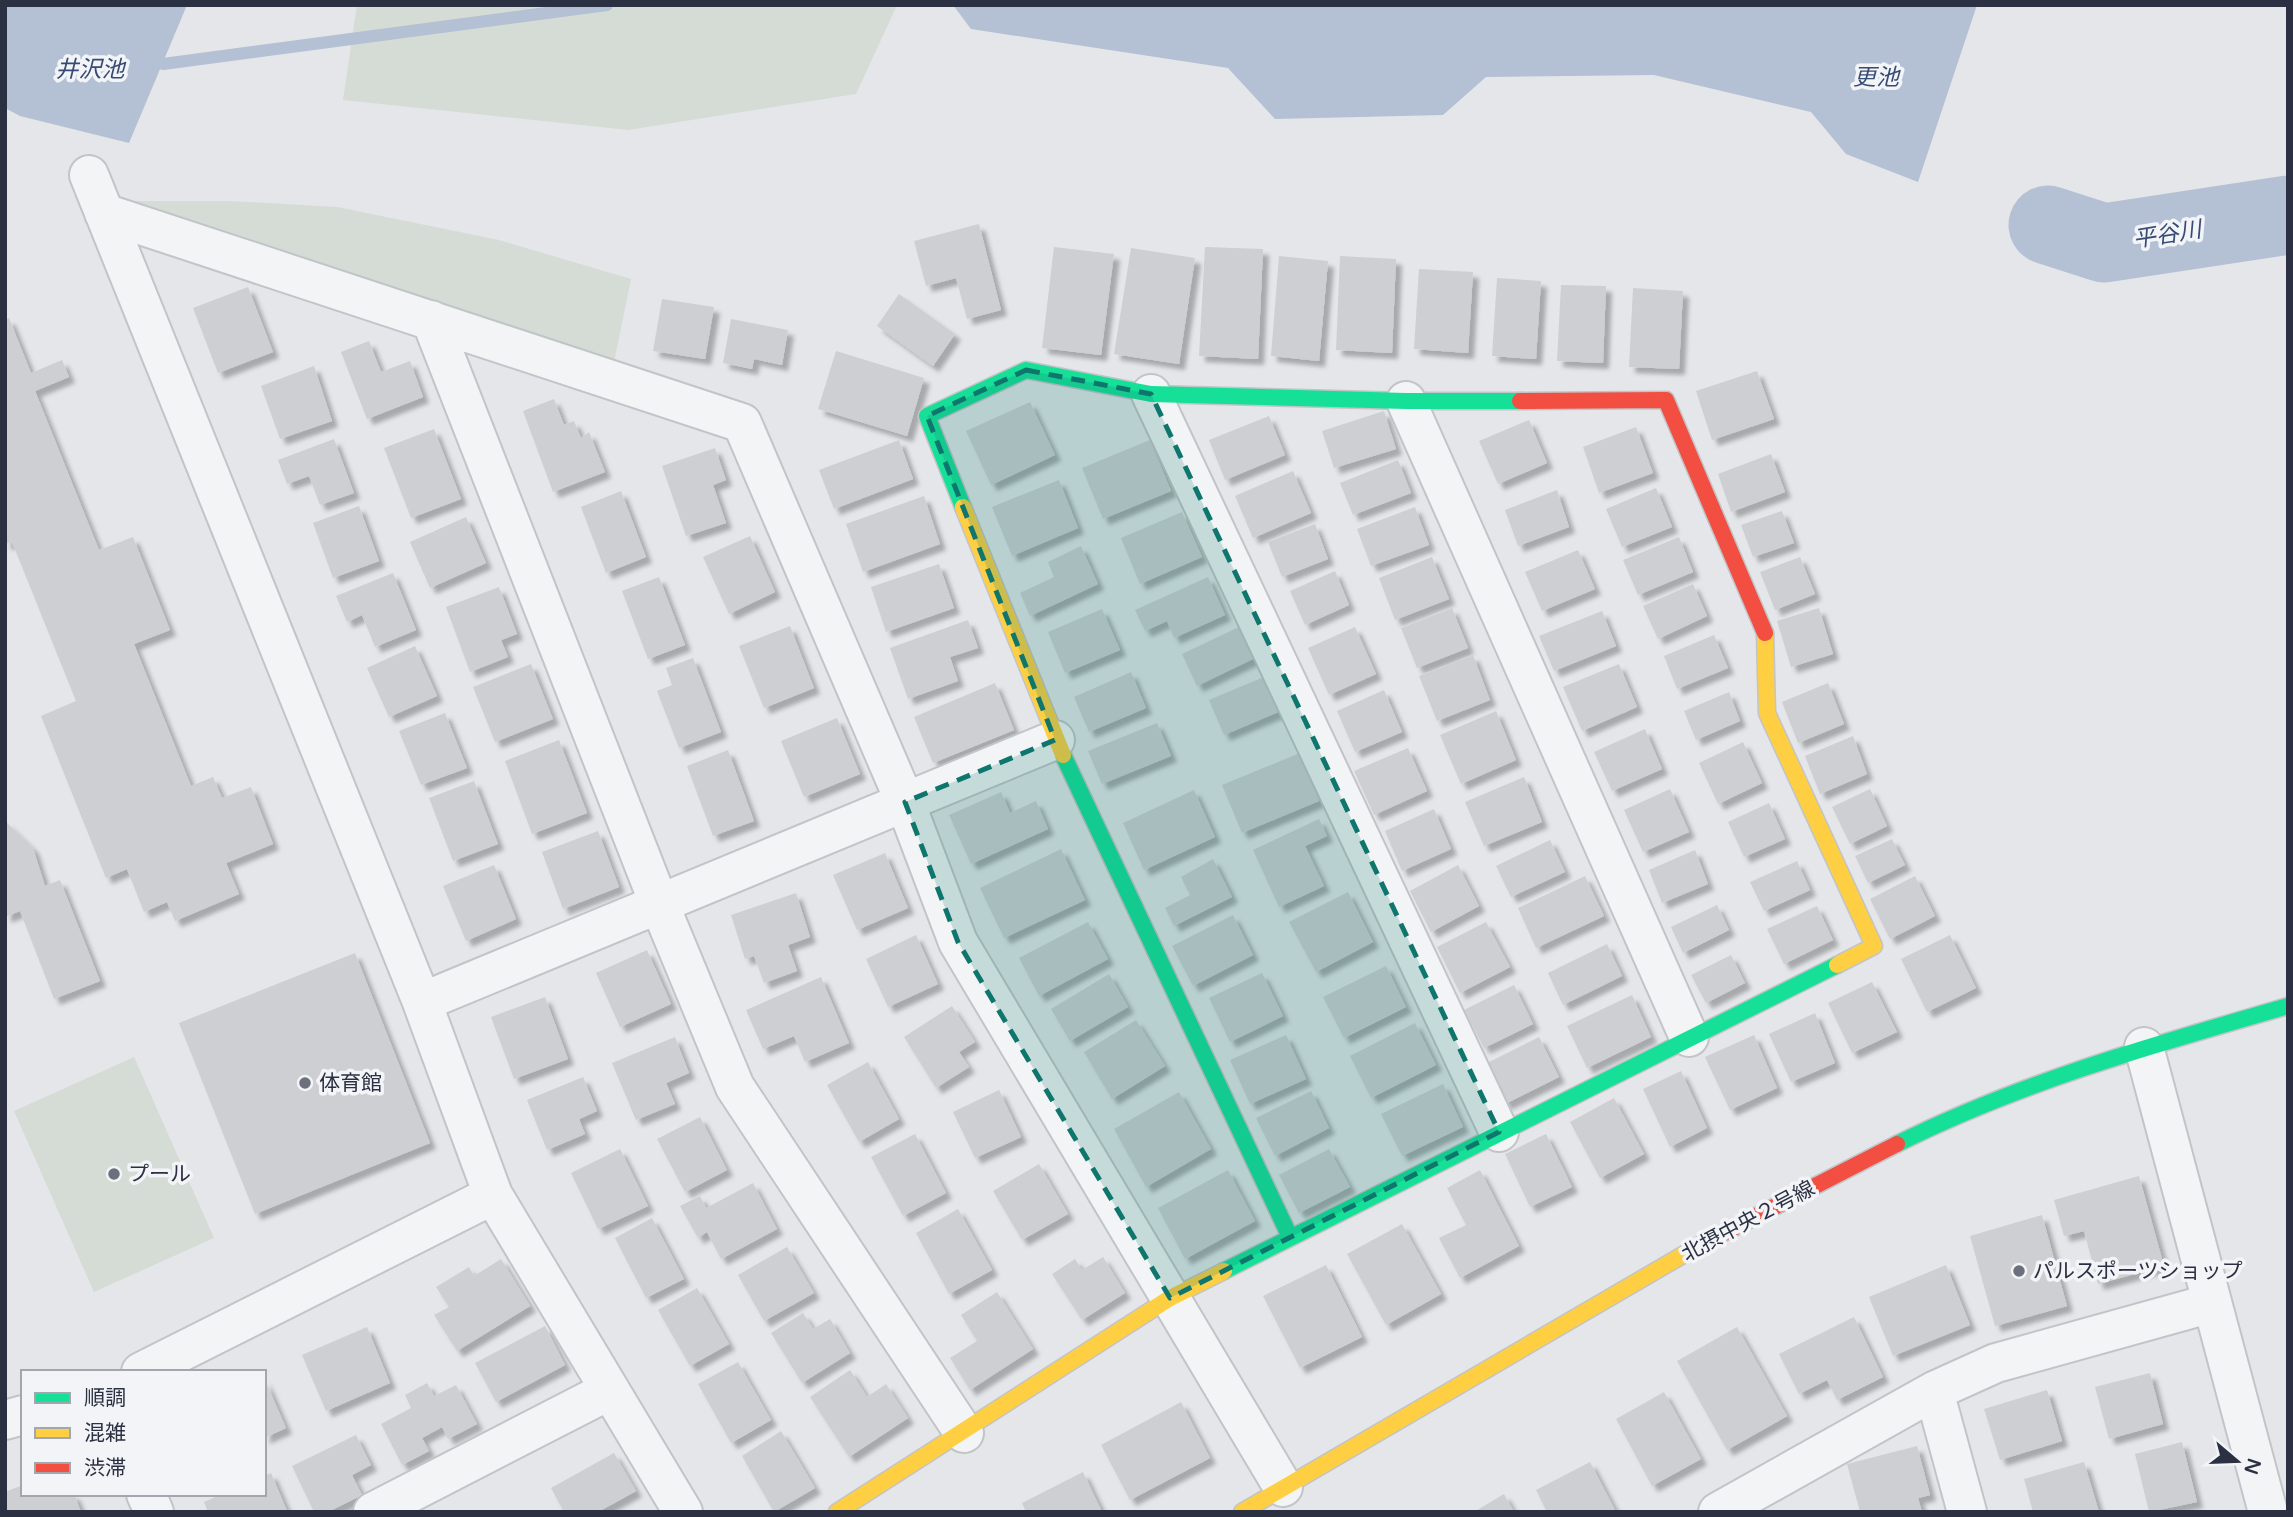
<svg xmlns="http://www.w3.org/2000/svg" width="2293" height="1517" viewBox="0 0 2293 1517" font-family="'Varela Round','Noto Sans JP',sans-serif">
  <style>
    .green { fill: #d4dcd5 }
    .water { fill: #b4c0d3 }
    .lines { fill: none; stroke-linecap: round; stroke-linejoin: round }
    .stream { stroke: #b4c0d3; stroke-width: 12 }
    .river { stroke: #b4c0d3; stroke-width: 79 }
    .building { fill: #cecfd3; filter: url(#shadow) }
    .street-casing { stroke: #c2c4c7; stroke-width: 42 }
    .fast-casing { stroke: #c2c4c7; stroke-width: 19 }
    .slow-casing { stroke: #c2c4c7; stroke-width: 19 }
    .jam-casing { stroke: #c2c4c7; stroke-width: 19 }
    .street { stroke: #f3f4f6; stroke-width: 38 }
    .fast { stroke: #16e098; stroke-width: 16 }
    .slow { stroke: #ffcf43; stroke-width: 16 }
    .jam { stroke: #f24e42; stroke-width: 16 }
    .marked { fill: #0f766e; fill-opacity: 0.2; stroke: #0f766e; stroke-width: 5; stroke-dasharray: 14 9; stroke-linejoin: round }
    .poi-dot { fill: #6c707c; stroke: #f2f4f8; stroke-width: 2.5 }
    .labels { text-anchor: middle; stroke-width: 7; stroke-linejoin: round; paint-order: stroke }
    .poi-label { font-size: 21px; fill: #2b3142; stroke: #f2f4f8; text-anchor: start }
    .street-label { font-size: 21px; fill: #2b3142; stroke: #f2f4f8 }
    .water-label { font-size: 23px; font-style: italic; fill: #374b74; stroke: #f2f4f8 }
  </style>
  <defs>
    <filter id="shadow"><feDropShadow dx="6" dy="6" stdDeviation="2" flood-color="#0004"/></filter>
  </defs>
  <rect width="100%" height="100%" fill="#e4e6e9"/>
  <path class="green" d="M357,5h540l-41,89 -228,36 -285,-30z
    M127,201h104l106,6 162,33 132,39 -17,83z
    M134,1057l80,181 -120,54 -80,-181z"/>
  <path class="water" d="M5,5h182l-58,138 -109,-27 -15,-8z
    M953,5h1024l-59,177 -72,-28 -35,-42 -157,-37 -168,2 -43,38 -168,4 -47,-51 -257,-39z"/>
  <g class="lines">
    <path class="stream" d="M163,64l444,-59"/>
    <path class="river" d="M2048,225l56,18 184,-28"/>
  </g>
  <path class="building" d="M979,224l22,86 -34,9 -11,-41 -30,8 -12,-45z
    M1054,247l60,7 -13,101 -59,-7z
    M1205,247l58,2 -5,110 -59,-3z
    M1131,248l64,10 -16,106 -65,-10z
    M1279,256l49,5 -9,100 -48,-5z
    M1340,256l56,3 -4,94 -56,-3z
    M1419,269l54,3 -5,81 -54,-4z
    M1497,278l44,3 -5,78 -44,-3z
    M1561,285l45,1 -3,77 -46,-2z
    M248,287l25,65 -55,21 -25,-65z
    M1633,288l50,3 -4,78 -50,-2z
    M899,294l56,40 -22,32 -56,-40z
    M662,299l52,8 -9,52 -52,-8z
    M9,318l22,55 31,-13 7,17 -34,14 64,159 34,-13 37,93 -36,14 57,142 22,-9 9,21 29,-11 22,57 -47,19 13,31 -64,27 -8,-19 -23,10 -17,-43 -21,9 -65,-162 35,-15 -64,-159 -7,2v-224z
    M731,319l57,11 -6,35 -28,-6 -2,10 -29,-6z
    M369,341l12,31 29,-11 13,36 -56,22 -26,-67z
    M836,351l88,27 -17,58 -89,-27z
    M314,366l18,55 -52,18 -19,-53z
    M1757,371l17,48 -62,21 -16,-49z
    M554,399l10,26 10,-4 7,17 8,-6 16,40 -52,20 -30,-81z
    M1030,402l25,53 -64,30 -25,-54z
    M1384,411l12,38 -62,19 -12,-37z
    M1269,416l16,39 -60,25 -16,-40z
    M1529,420l18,43 -49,21 -19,-43z
    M1636,427l17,46 -54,20 -16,-46z
    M434,429l27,70 -50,19 -27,-70z
    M334,439l20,54 -34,12 -11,-29 -22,8 -9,-24z
    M899,440l14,39 -79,30 -15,-39z
    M1150,440l21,51 -68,28 -21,-51z
    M715,448l11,32 -13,5 13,38 -40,13 -24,-70z
    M1771,454l14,38 -54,20 -13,-38z
    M1398,460l13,33 -58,22 -13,-32z
    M1293,471l18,42 -58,25 -18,-42z
    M1059,480l19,48 -66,28 -20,-49z
    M1656,488l16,39 -50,20 -16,-38z
    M1557,490l12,37 -51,19 -13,-36z
    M621,491l25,66 -40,16 -25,-66z
    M924,496l16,48 -77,28 -17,-48z
    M359,506l20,55 -46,17 -20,-55z
    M1415,507l14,38 -58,21 -14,-37z
    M1782,511l12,32 -41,14 -12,-32z
    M1182,512l20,45 -62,27 -19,-46z
    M466,517l20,46 -56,25 -20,-46z
    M1315,524l13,35 -46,18 -14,-35z
    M750,536l25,56 -46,22 -26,-57z
    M1679,537l14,35 -55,23 -15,-35z
    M1081,546l17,38 -68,32 -10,-23 34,-16 -6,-15z
    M1578,550l17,39 -53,22 -17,-39z
    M1432,557l17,42 -54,21 -16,-42z
    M1800,557l15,37 -40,16 -15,-38z
    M939,564l15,44 -68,24 -15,-45z
    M1335,571l14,34 -44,20 -15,-34z
    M393,573l23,57 -41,17 -13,-32 -15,7 -11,-26z
    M659,577l26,68 -37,14 -26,-68z
    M1208,577l17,38 -51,23 -7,-17 -22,10 -10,-21z
    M1693,584l14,32 -49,23 -15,-33z
    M499,587l18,47 -16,6 7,17 -38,15 -24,-65z
    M1452,608l16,40 -51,20 -16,-40z
    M1819,608l14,46 -42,13 -14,-46z
    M1102,609l18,41 -55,23 -17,-41z
    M1602,611l14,35 -62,25 -15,-35z
    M968,620l10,28 -28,9 8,24 -50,18 -18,-51z
    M790,626l24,62 -50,20 -25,-62z
    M1241,626l14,32 -58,28 -15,-32z
    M1355,627l21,47 -47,21 -21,-47z
    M1714,635l14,33 -51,21 -13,-33z
    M415,646l22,50 -48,21 -22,-49z
    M1473,655l17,45 -53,21 -18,-45z
    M693,658l28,74 -42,16 -22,-57 15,-6 -6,-17z
    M531,664l22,55 -58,23 -22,-55z
    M1619,664l18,43 -55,24 -19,-44z
    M1131,672l15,36 -57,24 -15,-35z
    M1266,676l15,35 -57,24 -15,-35z
    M995,683l19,47 -81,33 -19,-46z
    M1828,683l16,41 -46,19 -16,-41z
    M1384,690l18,42 -47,20 -18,-41z
    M1729,692l11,29 -44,19 -12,-29z
    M1496,711l20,49 -55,24 -21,-49z
    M445,713l22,55 -46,17 -22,-54z
    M837,718l23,56 -56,23 -23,-56z
    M1157,723l14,33 -69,28 -14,-33z
    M1645,729l17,40 -50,22 -18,-39z
    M1853,736l14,38 -47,20 -15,-38z
    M559,740l28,73 -55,21 -27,-73z
    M1743,742l19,41 -44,21 -19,-41z
    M1408,748l19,43 -53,24 -20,-44z
    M728,750l26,71 -41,15 -26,-70z
    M1300,753l19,48 -77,32 -20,-48z
    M1524,777l18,45 -58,24 -19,-44z
    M474,781l24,63 -45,17 -24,-63z
    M1670,789l19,43 -46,20 -19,-42z
    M1870,789l17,37 -37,18 -18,-37z
    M1194,790l21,47 -71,33 -21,-47z
    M1001,792l9,21 26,-12 12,28 -77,35 -22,-49z
    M1769,803l16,36 -41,18 -16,-35z
    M1434,809l17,40 -49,22 -17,-40z
    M1319,819l8,17 -22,10 19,40 -45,21 -26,-57z
    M5,821l28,27 12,38 15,-6 40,101 -46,18 -34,-88 -15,6z
    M598,831l21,56 -56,22 -21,-57z
    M1892,839l13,26 -37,18 -13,-27z
    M1550,840l15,32 -54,25 -15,-31z
    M1061,849l24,51 -81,38 -24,-50z
    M1695,850l13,34 -46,19 -13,-33z
    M885,853l23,55 -51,22 -24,-55z
    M1213,859l19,38 -58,29 -9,-18 25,-13 -9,-18z
    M1797,861l13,29 -46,21 -14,-29z
    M494,865l22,54 -50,22 -23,-55z
    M1458,865l21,41 -48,26 -21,-41z
    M1585,876l19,40 -68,32 -18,-40z
    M1915,876l20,40 -45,23 -20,-40z
    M1348,892l25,50 -57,30 -27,-50z
    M796,893l14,44 -22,8 9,26 -33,12 -10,-27 -9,3 -14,-44z
    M1717,905l12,25 -46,23 -12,-26z
    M1817,906l16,34 -49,24 -17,-35z
    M1233,915l20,40 -60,31 -21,-40z
    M1088,922l20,37 -69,37 -20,-38z
    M1486,922l24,45 -50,26 -23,-46z
    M916,935l22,49 -50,23 -22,-48z
    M1950,935l26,53 -49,24 -26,-53z
    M1607,944l15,32 -59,29 -15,-32z
    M647,950l24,54 -51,23 -24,-54z
    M355,953l75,190 -175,71 -76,-191z
    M1731,955l14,28 -39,20 -15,-28z
    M1386,966l20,41 -62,31 -21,-41z
    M1262,973l21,43 -53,26 -21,-44z
    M1109,974l19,33 -58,34 -19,-32z
    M821,977l28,66 -44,19 -11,-26 -31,13 -17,-39z
    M1872,982l25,50 -45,21 -24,-50z
    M1514,985l19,39 -49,24 -20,-38z
    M1632,995l19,42 -64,31 -20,-42z
    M545,997l23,62 -54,20 -23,-62z
    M952,1006l23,36 -16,10 10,15 -33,21 -32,-51z
    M1815,1013l20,50 -44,19 -22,-48z
    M1136,1020l29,46 -53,33 -28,-47z
    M1415,1023l21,42 -65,33 -21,-42z
    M1286,1035l20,44 -56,25 -20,-44z
    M1754,1035l23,53 -47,22 -25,-53z
    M675,1037l14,36 -23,10 9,21 -39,16 -24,-57z
    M1539,1037l20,40 -54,27 -20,-40z
    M868,1062l31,57 -40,23 -32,-57z
    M1681,1071l26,57 -37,19 -27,-58z
    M583,1077l14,34 -18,8 6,15 -38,16 -20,-50z
    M1443,1084l20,43 -61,29 -21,-42z
    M999,1090l22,47 -46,21 -22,-46z
    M1311,1091l18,37 -54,28 -19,-38z
    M1179,1092l32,57 -65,38 -32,-58z
    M1614,1098l30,56 -44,24 -30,-56z
    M700,1117l27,53 -42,22 -28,-53z
    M915,1134l31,59 -43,23 -32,-59z
    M1546,1134l26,53 -42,20 -25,-53z
    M620,1149l28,57 -50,23 -27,-56z
    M1329,1149l21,38 -51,26 -20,-38z
    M1039,1164l29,50 -46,26 -29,-49z
    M1228,1170l27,51 -70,38 -27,-51z
    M1480,1170l39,76 -59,32 -21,-40 27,-13 -19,-37z
    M2139,1176l25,90 -66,18 -14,-53 -20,5 -10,-36z
    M753,1183l24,46 -56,30 -14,-27 -9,6 -18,-32 20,-10 6,12z
    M958,1209l34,61 -43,24 -33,-61z
    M2042,1215l25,91 -72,20 -25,-90z
    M652,1218l32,61 -38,19 -31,-60z
    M1402,1224l39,70 -55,31 -39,-71z
    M787,1247l27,46 -50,28 -26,-46z
    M1103,1257l22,36 -43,27 -30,-46 23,-15 7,11z
    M501,1259l29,47 -73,45 -23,-36 15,-8 -13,-20 33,-20 5,9z
    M1326,1265l36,72 -62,31 -37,-72z
    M1946,1265l24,60 -77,31 -24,-59z
    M697,1288l32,56 -39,22 -32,-56z
    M997,1292l36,57 -63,41 -20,-32 27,-17 -16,-26z
    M803,1313l10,16 17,-10 20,34 -48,30 -31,-50z
    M1854,1317l29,60 -46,23 -10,-20 -28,14 -20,-40z
    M545,1326l20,39 -69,37 -21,-39z
    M367,1327l23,56 -64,28 -24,-56z
    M1737,1327l50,89 -60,34 -50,-89z
    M738,1362l33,58 -40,23 -33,-59z
    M850,1370l17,27 19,-13 22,34 -59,39 -39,-60z
    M2150,1373l13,51 -54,15 -14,-52z
    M264,1378l22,50 -22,10z
    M427,1383l7,13 22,-11 21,39 -29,15 -6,-12 -20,11 7,13 -27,14 -21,-41 30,-16 -6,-13z
    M2047,1390l15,51 -62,19 -16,-51z
    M1664,1392l37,67 -49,27 -36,-67z
    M1181,1402l29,56 -80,42 -29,-55z
    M781,1431l34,57 -41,24 -32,-56z
    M356,1435l15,30 -19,10 10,20 -34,17h-14l-22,-46z
    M2182,1442l15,60 -48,10 -14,-58z
    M1917,1446l13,49 -12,3 4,14h-62l-13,-48z
    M614,1453l22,38 -38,21h-34l-13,-24z
    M1590,1462l26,50h-69l-11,-22z
    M2084,1462l15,50h-66l-9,-33z
    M1083,1472l19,40h-76l-4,-9z
    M271,1473l16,38 -79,1 -4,-10 18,-8h42v-18z
    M23,1485v9h51l7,18h-76v-20z
    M1504,1494l10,18h-40z"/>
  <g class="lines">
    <g class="street-casing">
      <path id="street" d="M89,175l333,827 71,193 190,317
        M104,213l638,210 163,379 53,140 325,545
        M431,320l229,586 75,181 229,346
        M1151,394l348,738
        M1406,401l283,636
        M422,1002l633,-262
        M2144,1047l124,465
        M141,1372l352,-177
        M1934,1391l33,121
        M5,1420l18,-5
        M146,1494l8,18
        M373,1512l235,-121
        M1718,1512l216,-121 62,-28 216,-60"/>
    </g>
    <g class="fast-casing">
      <path id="fast" d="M963,507l-36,-91 99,-46 125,24 255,7h114
        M1063,755l227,482
        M1897,1144c124,-62 259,-100 391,-138
        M1224,1271l613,-306"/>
    </g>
    <g class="slow-casing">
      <path id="slow" d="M963,507l100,248
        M1765,633l2,80 107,233 -37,19
        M837,1512l333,-214 54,-27
        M1242,1512l458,-267"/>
    </g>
    <g class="jam-casing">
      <path id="jam" d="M1520,401l146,-1 99,233
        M1700,1245l197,-101"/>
    </g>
    <use href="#street" class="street"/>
    <use href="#fast" class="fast"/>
    <use href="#slow" class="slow"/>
    <use href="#jam" class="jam"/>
  </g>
  <path class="marked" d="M1026,370l125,24 348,738 -329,166 -212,-356 -53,-140 150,-62 -128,-324z"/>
  <g class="poi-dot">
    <circle cx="305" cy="1083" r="7"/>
    <circle cx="114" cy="1174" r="7"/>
    <circle cx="2019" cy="1271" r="7"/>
  </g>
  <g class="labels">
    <g class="poi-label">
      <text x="319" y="1090">体育館</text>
      <text x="128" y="1181">プール</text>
      <text x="2033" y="1278">パルスポーツショップ</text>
    </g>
    <g class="street-label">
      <text transform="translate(1748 1221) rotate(-28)" y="7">北摂中央２号線</text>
    </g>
    <g class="water-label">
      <text x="90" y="77">井沢池</text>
      <text x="1876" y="85">更池</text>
      <text transform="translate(2167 234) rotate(-9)" y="8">平谷川</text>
    </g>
  </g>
  <rect width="2293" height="1517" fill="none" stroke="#2b3142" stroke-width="14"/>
  <rect x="21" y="1370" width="245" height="126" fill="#f2f4f8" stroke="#a2a6af" stroke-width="2"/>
  <rect x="35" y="1393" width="35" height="10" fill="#16e098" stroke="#a2a6af" stroke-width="2"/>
  <text x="84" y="1405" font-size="21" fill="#2b3142">順調</text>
  <rect x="35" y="1428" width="35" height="10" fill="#ffcf43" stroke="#a2a6af" stroke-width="2"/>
  <text x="84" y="1440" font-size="21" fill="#2b3142">混雑</text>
  <rect x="35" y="1463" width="35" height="10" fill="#f24e42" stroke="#a2a6af" stroke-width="2"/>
  <text x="84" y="1475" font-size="21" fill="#2b3142">渋滞</text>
  <g transform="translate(2237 1461) rotate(109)" stroke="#f2f4f8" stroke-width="5" paint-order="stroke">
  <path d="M0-5L12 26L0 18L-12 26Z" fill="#2b3142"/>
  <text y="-10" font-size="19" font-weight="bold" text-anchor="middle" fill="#2b3142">N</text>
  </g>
</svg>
